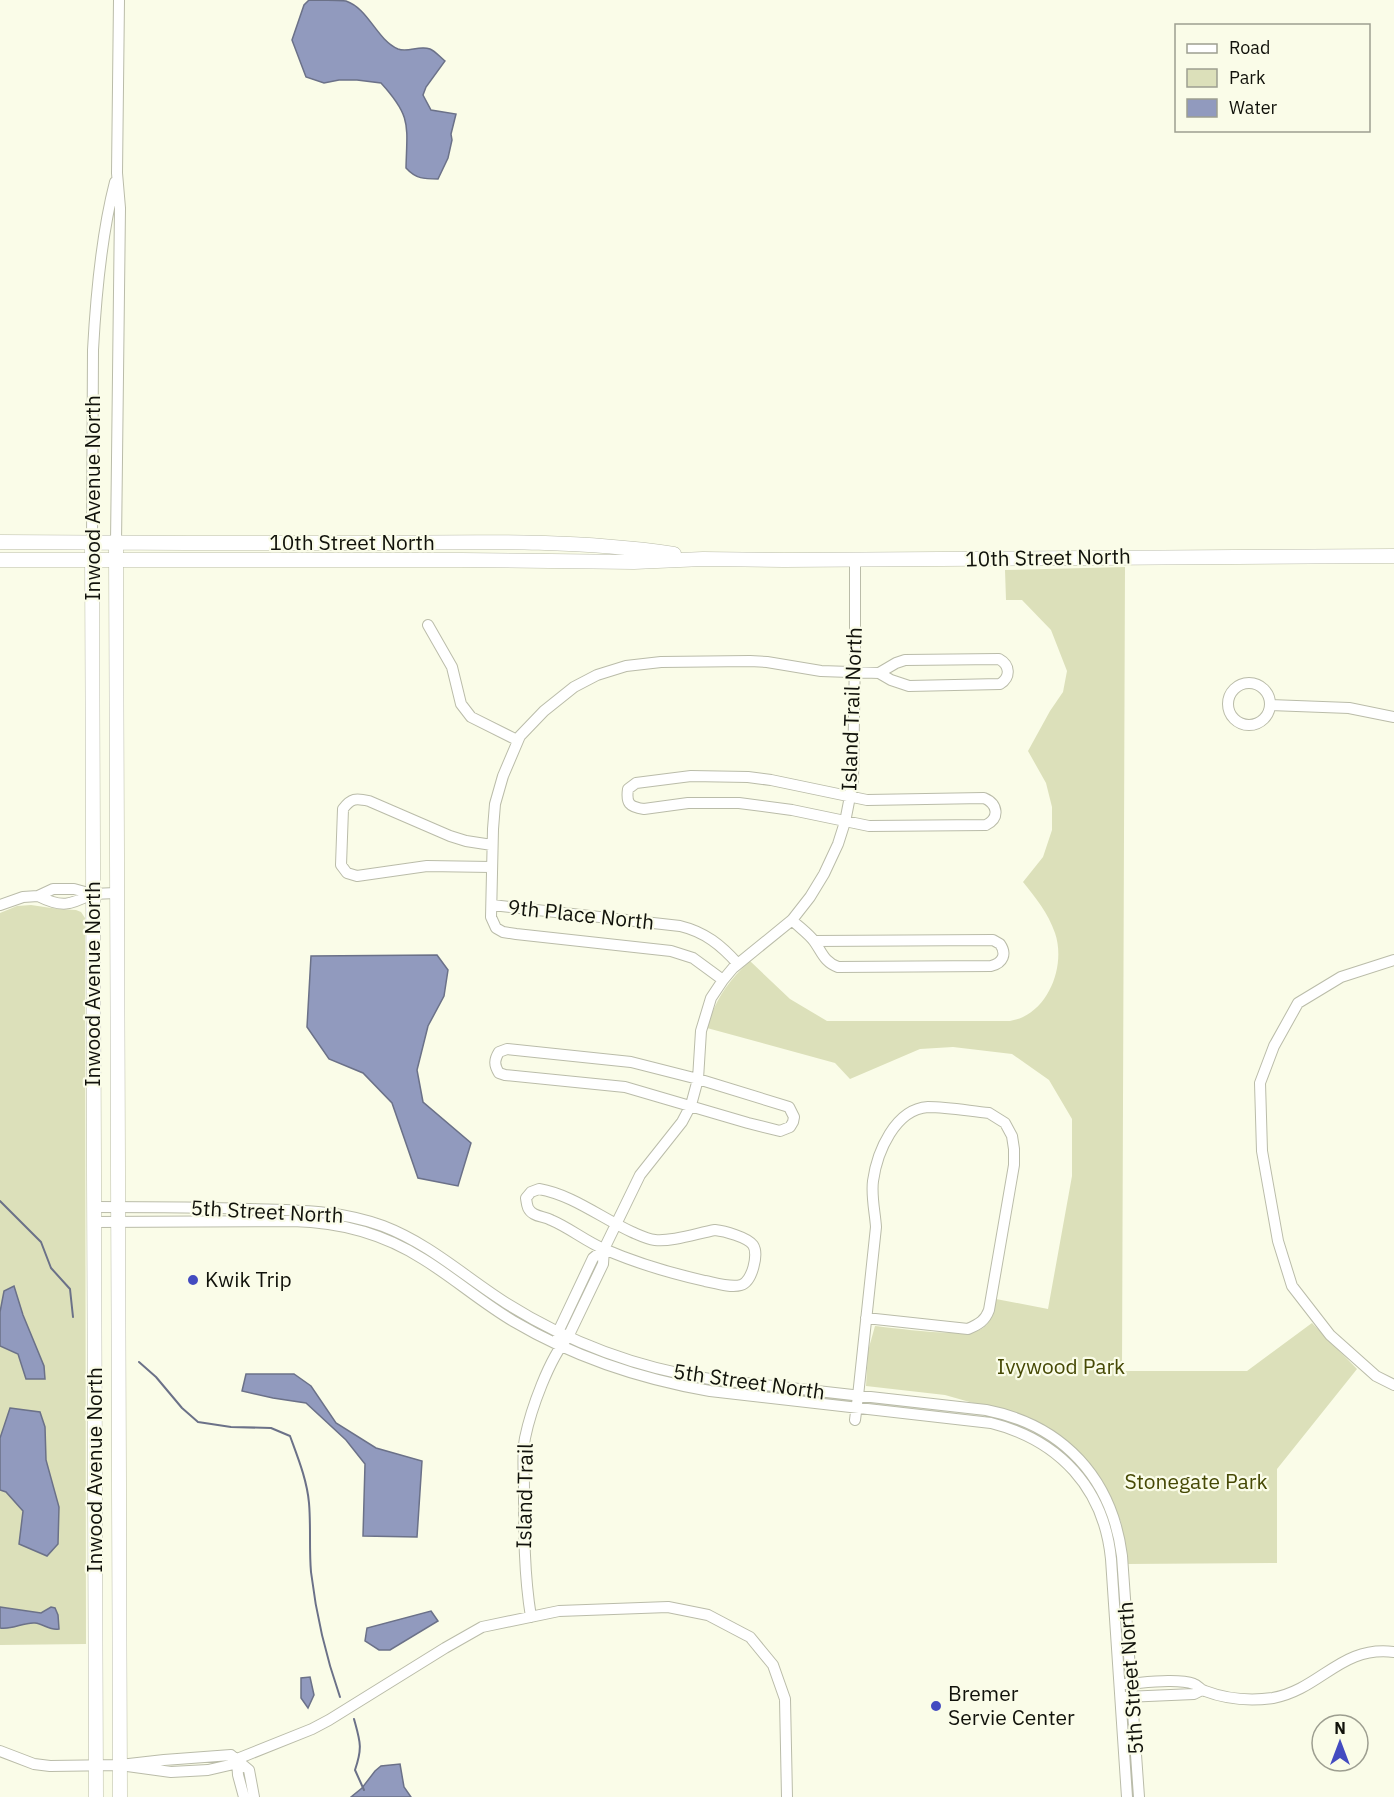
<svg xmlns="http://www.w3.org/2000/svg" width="1394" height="1797" viewBox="0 0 1394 1797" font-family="'IBM Plex Sans',sans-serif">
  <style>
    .green { fill: #dce0ba }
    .water { fill: #919abe; stroke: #6b7188; stroke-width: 1.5 }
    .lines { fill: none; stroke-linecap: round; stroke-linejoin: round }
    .stream { stroke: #6b7188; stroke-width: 2 }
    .minor-casing { stroke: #babca9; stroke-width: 12 }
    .major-casing { stroke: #babca9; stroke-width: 15 }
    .minor { stroke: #fff; stroke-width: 10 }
    .major { stroke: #fff; stroke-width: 14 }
    .poi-dot { fill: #434bc0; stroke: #fafce8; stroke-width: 2 }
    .labels { text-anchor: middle; stroke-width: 4.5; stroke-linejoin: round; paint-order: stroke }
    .street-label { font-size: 21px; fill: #11120b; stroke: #fafce8 }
    .poi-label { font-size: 21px; fill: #11120b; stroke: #fafce8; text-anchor: start }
    .park-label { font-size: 21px; fill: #464905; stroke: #fafce8 }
  </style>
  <rect width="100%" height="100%" fill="#fafce8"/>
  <path class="green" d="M1125,567l-3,804h125l65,-48 45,46 -80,100v94l-150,1 -6,-42 -8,-19 -16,-29 -12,-16 -52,-38 -88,-25 -79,-9 2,-35 7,-25c21,2 93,13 108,2 10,-7 10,-18 13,-29l52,10 24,-133v-57l-23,-39 -37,-26 -59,-7 -33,2 -70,30 -15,-16 -128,-35c8,-28 21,-47 43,-67l40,38 37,22h183c4,-1 9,-2 13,-4 29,-14 42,-55 32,-84 -7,-20 -19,-35 -32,-51l20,-25 9,-27v-23l-6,-24 -18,-32 22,-40 13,-19 4,-21 -16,-41 -29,-30h-16l-1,-30z
    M31,905l27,4 18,1 5,2 4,6 1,726 -86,1v-732l17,-7z"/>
  <path class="water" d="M309,0c10,0 29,0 37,1 23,8 30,38 52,48 10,4 21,-4 32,0 5,2 10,8 15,12l-19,26 -3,8 8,15 25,4 -5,20 1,6 -4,18 -10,21c-14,0 -22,0 -32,-11 1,-43 6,-51 -25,-85l-24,-3h-18l-15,3 -18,-6 -14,-37 12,-35z
    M437,955l11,15 -4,26 -16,30 -11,44 6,32 48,41 -13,43 -40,-8 -26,-75 -29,-30 -34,-14 -22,-32 4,-71z
    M14,1286l9,29 21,51 1,13h-19l-8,-25 -18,-8v-34l4,-21z
    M246,1374h48l17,12 25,37 40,25 46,13 -5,76 -54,-1 2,-72 -19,-24 -40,-37 -33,-5 -31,-7z
    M10,1408l30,4 5,15 1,33 13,47 -1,37 -11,12 -28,-12 4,-33 -17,-19 -6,-2v-52z
    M0,1607l41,6 10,-6 4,1 3,7 1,14c-9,2 -15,-5 -24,-6 -12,-1 -22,7 -35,5z
    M431,1611l7,10 -48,29h-11l-14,-9 2,-13z
    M310,1677l4,18 -6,13 -7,-10v-20z
    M400,1764l4,23 7,10h-60l11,-9 13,-17 6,-5z"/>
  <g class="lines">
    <path class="stream" d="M0,1201l41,41 10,26 19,21 3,28
      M139,1362l17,15 26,31 16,14 33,5 40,1 19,8c8,22 17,44 19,67 2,23 0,46 2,69 5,42 15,85 29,125
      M354,1719c6,22 9,28 1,51l9,20"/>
    <g class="minor-casing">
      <path id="minor" d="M92,543l1,-193c3,-56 8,-114 22,-168
        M116,543l4,-335 -3,-35 2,-173
        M428,625l24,42 9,37 10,13 46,23
        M1228 704a21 21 0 1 1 42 0a21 21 0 1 1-42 0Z
        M1270,705l79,3 45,9
        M691,776l57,1 23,3 96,20 117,-2c14,6 16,20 2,27l-117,1 -77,-16 -53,-7h-51l-44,6c-15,-2 -18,-6 -16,-20l8,-6z
        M491,867l-64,-1 -70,10 -10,-3 -6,-8 2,-56c8,-11 13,-11 26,-8l81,35 16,5 26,4
        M38,896c24,12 32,9 54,-2
        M0,905l23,-8 15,-1 15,-7h21l18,5 24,-1
        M492,905l188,21c25,6 41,19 58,38
        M792,920c7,7 17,14 22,21 8,11 10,21 24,26l153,-1c12,-3 16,-12 9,-22l-7,-4 -179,1
        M1394,960l-53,17 -43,26 -24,43 -14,37 2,68 16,90 14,45 38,49 46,41 18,9
        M723,980l-30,-22 -22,-7 -155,-17 -13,-2 -7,-4 -5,-11 2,-88 2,-25 8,-28 17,-40 24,-25 30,-24 23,-12 29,-9 35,-4 89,-1 17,1 54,9 58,2 12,7 18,6 91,-2c11,-7 10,-19 -1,-25l-94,1 -9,3 -17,10
        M507,1049l124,13 67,17 91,28 5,10 -1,5 -3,5 -10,4 -32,-8 -123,-36 -120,-12 -6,-2c-5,-8 -5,-13 0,-21z
        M539,1189c34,6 62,29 93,43 7,3 15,7 23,8 17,2 43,-7 60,-10 9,1 32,7 38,15 6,9 -1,37 -12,40 -10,3 -26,-2 -36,-4 -35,-8 -69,-18 -101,-32 -19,-8 -34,-21 -53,-29 -5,-3 -12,-3 -17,-6 -7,-4 -7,-9 -8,-16l5,-6z
        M94,1207c51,0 103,0 155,2 46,1 90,1 134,17 47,18 82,51 123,77 62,39 132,65 204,76l276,31c77,15 126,68 136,146l17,241
        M94,1222l199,-1c46,1 91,13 130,38 31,19 58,43 90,62 61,36 127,58 197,70l281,32c68,17 113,65 120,136l16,238
        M558,1337v-5l35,-74 11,-9 36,-74 42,-53 9,-17 7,-26 3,-48 10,-33 12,-18 10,-12 59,-48 18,-23 14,-23 14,-30 7,-22 8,-41 2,-127v-94
        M855,1420l3,-24 18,-169c-1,-15 -5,-31 -3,-46 4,-29 22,-72 55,-74 20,0 41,4 61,6l16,10 7,13 2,13v16l-25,145c-4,11 -10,14 -21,19l-102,-11
        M531,1617c-7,-43 -7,-85 -7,-128 0,-17 -2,-35 1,-51 6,-29 24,-79 43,-101l35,-73 1,-15
        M1125,1684c18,-1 52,-6 69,0 4,1 6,6 11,7 21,8 45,10 68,7 48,-9 68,-53 121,-46
        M1125,1697l69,-3 8,-4
        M0,1751l34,13 16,2 70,-1 44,-5 67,-5 18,15 5,27
        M237,1759l1,16 6,22
        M120,1765l51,7 37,-2 26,-6 3,-5 75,-30 17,-9 116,-72 37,-21 77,-16 109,-4 40,8 38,20 4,2 23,28 12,34 2,98"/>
    </g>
    <g class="major-casing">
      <path id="major" d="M0,542c125,1 249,1 374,1 100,-1 200,-4 300,11
        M92,543l4,1254
        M116,543l4,1254
        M0,560h461l173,2 69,-3 81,1 610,-4"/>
    </g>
    <use href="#minor" class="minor"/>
    <use href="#major" class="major"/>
  </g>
  <g class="poi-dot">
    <circle cx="193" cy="1280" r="6"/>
    <circle cx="936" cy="1706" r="6"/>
  </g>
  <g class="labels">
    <g class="street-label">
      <text transform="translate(93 498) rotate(-90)" y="7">Inwood Avenue North</text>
      <text x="352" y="550">10th Street North</text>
      <text transform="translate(1048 558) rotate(-1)" y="7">10th Street North</text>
      <text transform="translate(852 709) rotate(-88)" y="7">Island Trail North</text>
      <text transform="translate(581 915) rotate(6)" y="7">9th Place North</text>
      <text transform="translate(93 984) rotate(-90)" y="7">Inwood Avenue North</text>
      <text transform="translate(267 1212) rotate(3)" y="7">5th Street North</text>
      <text transform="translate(749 1382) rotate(8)" y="7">5th Street North</text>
      <text transform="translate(95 1470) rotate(-90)" y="7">Inwood Avenue North</text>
      <text transform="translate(525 1496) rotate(-89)" y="7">Island Trail</text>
      <text transform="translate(1131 1678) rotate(-94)" y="7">5th Street North</text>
    </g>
    <g class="poi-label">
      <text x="205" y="1287">Kwik Trip</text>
      <text x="948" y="1701">Bremer<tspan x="948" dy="24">Servie Center</tspan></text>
    </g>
    <g class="park-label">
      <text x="1061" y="1374">Ivywood Park</text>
      <text x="1196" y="1489">Stonegate Park</text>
    </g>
  </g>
  <rect x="1175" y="24" width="195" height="108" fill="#fafce8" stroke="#9d9e90" stroke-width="1.5"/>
  <rect x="1187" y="44" width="30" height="9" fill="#ffffff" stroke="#9d9e90" stroke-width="1.5"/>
  <text x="1229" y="54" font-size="18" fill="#11120b">Road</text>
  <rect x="1187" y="69" width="30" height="18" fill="#dce0ba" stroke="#9d9e90" stroke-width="1.5"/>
  <text x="1229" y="84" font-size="18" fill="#11120b">Park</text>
  <rect x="1187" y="99" width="30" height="18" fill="#919abe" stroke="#9d9e90" stroke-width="1.5"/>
  <text x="1229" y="114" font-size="18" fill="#11120b">Water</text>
  <g transform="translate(1340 1743)"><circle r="28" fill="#fafce8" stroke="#9d9e90" stroke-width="1.5"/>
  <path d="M0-4.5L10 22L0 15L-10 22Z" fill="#434bc0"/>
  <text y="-9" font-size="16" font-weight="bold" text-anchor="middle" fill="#11120b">N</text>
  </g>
</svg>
